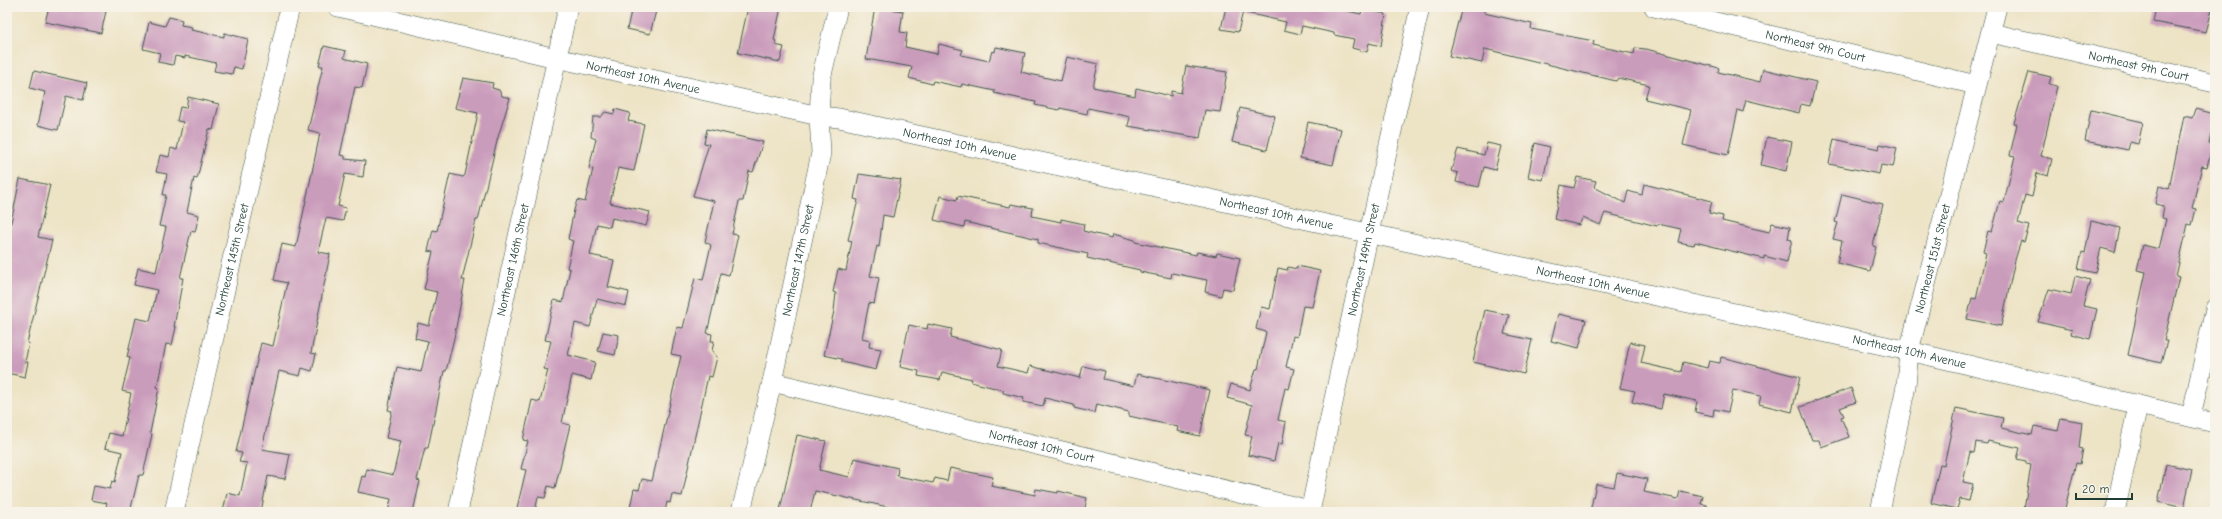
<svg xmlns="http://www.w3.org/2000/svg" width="2222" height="519" viewBox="0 0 2222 519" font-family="'Comic Neue',sans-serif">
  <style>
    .building { fill: #ca9cbc }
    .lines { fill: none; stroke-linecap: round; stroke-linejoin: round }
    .minor-casing { stroke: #3e564a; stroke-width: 20 }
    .minor { stroke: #fff; stroke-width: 19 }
    .labels { text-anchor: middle; stroke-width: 4; stroke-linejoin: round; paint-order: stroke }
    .street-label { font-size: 12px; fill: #1f3d34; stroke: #f7f3e8 }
  </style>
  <rect width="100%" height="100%" fill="#f7f3e8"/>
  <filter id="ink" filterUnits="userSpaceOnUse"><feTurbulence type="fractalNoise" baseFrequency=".025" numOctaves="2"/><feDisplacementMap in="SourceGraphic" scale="8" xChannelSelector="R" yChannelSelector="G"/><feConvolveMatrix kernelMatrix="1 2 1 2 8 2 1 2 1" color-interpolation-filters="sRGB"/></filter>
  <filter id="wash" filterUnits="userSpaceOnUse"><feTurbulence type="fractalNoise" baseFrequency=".012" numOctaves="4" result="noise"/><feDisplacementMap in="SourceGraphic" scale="16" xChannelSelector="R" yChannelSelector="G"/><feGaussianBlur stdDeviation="0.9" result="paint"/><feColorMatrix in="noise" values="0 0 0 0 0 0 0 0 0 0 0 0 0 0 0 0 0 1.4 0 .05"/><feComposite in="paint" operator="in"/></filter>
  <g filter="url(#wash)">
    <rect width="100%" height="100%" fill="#ede3c5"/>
    <g id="blocks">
      <path class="building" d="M49,7h58l-6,26 -56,-11z
        M632,7h25l-7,27 -23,-5z
        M748,7h33l-7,33 2,1 -1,4 9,2 -4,15 -42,-9z
        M875,7l28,4 -3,21 7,1 -2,14 32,7 2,-10 24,6 -2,5 28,6 3,-10 3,1 1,-5 29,6 -4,19 40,9 6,-24 31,7 -5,23 42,9 1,-8 35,8v-5l10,2 5,-27 41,6 -7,40 -15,-2 -5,28 -72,-12 2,-9 -42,-9 -1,6 -27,-6 -1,2 -24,-5 1,-3 -42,-9 1,-2 -33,-7 -1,3 -28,-6 -1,3 -23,-6 3,-11 -46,-8z
        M1226,7h18l-6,25 -17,-3z
        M1246,7h83l32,7 1,-5 24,5 -5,32 -12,-3 -2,9 -15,-4 2,-9 -20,-4v-2l-32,-7 -2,8 -16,-4 2,-8 -40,-9z
        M1462,7l23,2 -1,4 48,11 -1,5 63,12 -1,4 41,9 1,-6 11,1 73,19 -1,4 42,10 3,-13 53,13 -6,24 -9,-2 -2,9 -53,-13 -3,12 -5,-2 -10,45 -45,-10 8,-35 -46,-11 4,-14 -31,-7 -2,3 -131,-32 -3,14 -33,-7z
        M2156,7h45l11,3 -6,22 -53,-10z
        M169,17l13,3 -1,5 11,2 -1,3 33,7v-4l24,6 -6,30 -8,-2 -2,7 -18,-3 2,-8 -31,-7v2l-10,-2 -2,9 -15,-3 2,-9 -17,-4 6,-27 16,4z
        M324,46l22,5 -2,7 23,6 -5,24 -7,-1 -15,68 5,1v3l20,2 -2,16 -18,-3 -7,32 8,2 -3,13 -17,-3 -8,34 12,2 -19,99 5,1 -4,17 -10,-3 -2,8 -21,-5 -17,78 28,5 -5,25 -17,-3 -7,36h-38l4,-19 13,3 7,-33 -8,-1 3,-9 -6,-1 25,-109 12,3 14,-63 -13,-3 8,-36 14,3 14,-65 10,-49 -12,-3 15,-64h-4z
        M34,71l53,12 -4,17 -17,-4 -8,34 -20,-5 7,-33 -15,-4z
        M2029,72l22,5 -2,7 8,2 -16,70 11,3 -4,17 -11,-3 -5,24 -7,-2 -7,28 11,3 -5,16 -3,-1 -6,19 -14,66 -34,-7 5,-21 4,1 10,-46 -3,-1 5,-21 4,1 8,-31 4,1 11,-46 -5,-1 7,-31 -3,-1z
        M463,78l30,5 -1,5 7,2 3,6 8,2 -12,39 -20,83h-2l-14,60h3l-11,58 -8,33h-2l-16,77h-3l-8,32 3,1 -7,31h-25l3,-13 -33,-7 4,-16 3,1 2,-8 26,6 8,-34 -15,-3 6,-27 -4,-1 9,-43 24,5 7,-31 -13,-3 3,-15 11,3 8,-34 -13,-3 9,-37 -5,-1 5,-21 4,1 13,-57 13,3 2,-2 13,-62 -23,-5z
        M188,97l31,7 -6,26 -4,-1 -12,50 -3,-1 -7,34 12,3 -4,17 -4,-1 -11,47h3l-9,49h2l-4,18 -6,-1 -9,43 2,1 -9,45 2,1 -9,41h-4l-9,37h-25l2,-9 -16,-3 3,-14 16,3 2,-8 3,1 7,-30 -17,-4 4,-15 13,3 9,-43 -9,-2 8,-33 -3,-1 9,-39 14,3 7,-31 -23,-5 4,-17 18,4 10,-45 -7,-1 7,-31h-3l4,-21 -11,-2 4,-17 9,2 2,-9 6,2 6,-28 -6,-1 3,-14 6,1z
        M1240,108l35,8 -8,34 -35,-8z
        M615,109l15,4 -2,8 16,3 -10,47 -16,-3 -8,35 40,9 -4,14 -34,-8 -2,9 -13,-3 -7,31 24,5 -6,27 21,5 -3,14 -29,-7 -7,28 -15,-4 -7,32 27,7 -4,18 -19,-5 -10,48 8,2 -15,63 -7,-2 -3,12 -7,-1 -3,15h-19l10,-42 -5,-1 7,-28 -5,-1 9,-40 8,2 8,-32 -4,-1 7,-28 -6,-1 9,-40 9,2 7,-33 -3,-1 6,-27 -5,-2 6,-29 3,-10 8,2 8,-33 -4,-1 7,-29 -5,-2 2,-20h8l4,-5 9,2z
        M2195,109l20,5 -6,30 3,1 -5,22 -5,-1 -10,42 4,1 -4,16 -4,-1 -12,52 3,1 -15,64h3l-6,22 -33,-8 18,-83 -9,-2 6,-25 16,4 7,-30 -4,-1 2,-12 -9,-2 4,-18 10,3 15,-73 8,2z
        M2091,110l52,12 -5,22 -8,-2 -2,8 -43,-9z
        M1308,122l33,7 -8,36 -33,-7z
        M707,129l56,13 -10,30 -4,-1 -6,30h-4l-7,33 6,1 -9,40 -8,-2 -14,60 5,1 -1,7h3l-2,10 5,6 -5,20 -4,-1 -26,120 -10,-2 -2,9 -3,-1 -2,10h-36l5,-23 5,1 3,-11 10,2 29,-125 -10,-2 6,-27 6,1 12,-50 8,2 8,-35 -6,-3 9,-41 -21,-5 16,-52 -5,-1z
        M1767,137l25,5 -6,29 -25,-6z
        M1834,139l45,10 1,-5 17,4 -4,19 -12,-2 -2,9 -50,-10z
        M1487,143l14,3 -6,24 -11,-3 -5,20 -23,-5 2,-9 -7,-2 7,-22 26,6z
        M1535,143l15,4 -7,33 -15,-3z
        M859,174l42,6 -8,37 -10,-2 -4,32 -2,-1 -7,30 9,2 -5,26 -5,-1 -7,35 8,2 -1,7 12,2 -5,21 -34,-8v-3l-18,-4 10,-44 2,-18 -3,-1 5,-23 8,2 6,-30 -4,-1 10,-40 -4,-1z
        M1577,177l19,4 -2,6 31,16 3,-12 14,4 2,-11 68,17 -3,12 14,3 -1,5 47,11 3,-9 18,4 -2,12 4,1 -5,22 -23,-6v3l-69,-17 -1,3 -16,-3 3,-13 -23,-5 -1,2 -52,-13 -5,12 -17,-8 -4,8 -25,-6 7,-34 13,3z
        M20,179l30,6 -12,52 14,3 -25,103h2l-4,19h3l-3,15 -18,-4v-131z
        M1842,194l41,10 -10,42 3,1 -6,24 -33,-8 5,-22 -9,-2 5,-16 -3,-1z
        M940,196l17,4 1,-4 52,11 1,-3 22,4 -1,8 29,6v-3l23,5 -1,7 29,7 1,-4 22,6v2l61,13 1,-3 19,4 1,-3 23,5 -7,32 -10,-2 -2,8 -16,-4 2,-12 -35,-7 -1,5 -31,-6v-2l-53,-12 1,-4 -50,-11v-4l-73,-17 -1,5 -30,-7z
        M2091,221l29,7 -5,24 -14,-4 -6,25 -17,-4 4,-17 3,1z
        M1297,266l23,5 -8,36 -9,-1 -6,31 -4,-1 -7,31 8,2 -5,20 -4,-1 -7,32 8,2 -4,22 -4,-1 -4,18 -26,-6 4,-19 -7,-1 7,-30 -25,-7 4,-14 19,6 6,-21h2l8,-37 -10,-3 5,-22 9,2 8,-41 9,2 1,-3 9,2z
        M2075,276l15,4 -7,26 14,3 -7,30 -19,-5 1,-4 -34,-8 11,-33 22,5z
        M1485,310l24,5 -5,19 28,6 -8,34 -51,-12z
        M1558,314l28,6 -7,28 -28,-7z
        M928,324l24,5 -2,8 52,13 -4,16 30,7 2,-7 50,12 3,-12 22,5 -2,8 31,7 3,-12 73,16 -10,46 -23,-5 1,-4 -49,-11v-4l-32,-8 -2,9 -21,-5v-3l-29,-7 -2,8 -20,-4 1,-4 -21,-5v-3l-32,-8 1,-3 -30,-7 -2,8 -22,-4 1,-5 -19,-4 9,-42 18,4z
        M603,332l16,3 -4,20 -17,-4z
        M1630,342l15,3 -4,18 40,9 2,-10 24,6 2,-7 11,2 1,-6 79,20 -8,35 -33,-8 2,-8 -28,-6 -5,22 -14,-3 -1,7 -18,-4 2,-11 -33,-7 -3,15 -29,-7 3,-11 -15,-3z
        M1851,388l5,14 -16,6 4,8 -3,1 8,20 -28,10 -2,-7h-7l-12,-33z
        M1956,408l47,10 -2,10 31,7 2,-9 24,5 3,-13 21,4 -3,26 4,1 -3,15 -4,-1 -12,49h-29l-11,-3 7,-44 -5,-1v-3l-9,-2 3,-11 -32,-7 -1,3 -11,-2 -2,11 -4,-1 -7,30 10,2 -4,17 -9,-2 -3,10 -26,-6 9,-39 4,1z
        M797,435l29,6 -7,29 30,7 5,-19 44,10 -1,8 36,7 2,-5 12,3 3,-13 43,9 -2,9 44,9 1,-6 22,4v-2l29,7 -3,14h-173l-96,-21 -5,21 -30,-2z
        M2166,464l26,6 -8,38 -26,-6z
        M1617,473l30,6 -3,13 34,7 2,-8 23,5 -2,8 6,1v7h-117l6,-28 18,3z"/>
    </g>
  </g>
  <g filter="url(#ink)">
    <use href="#blocks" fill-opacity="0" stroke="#3e564a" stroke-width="1"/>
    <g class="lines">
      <g class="minor-casing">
        <g id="minor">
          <path id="s1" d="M338,7l218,51 263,58 20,2 1070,233 306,72"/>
          <path id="s2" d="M1654,7l322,78"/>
          <path id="s3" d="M1991,33l224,50"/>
          <path id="s4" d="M772,382l538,128"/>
          <path d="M2191,417l24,-108"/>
          <path id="s5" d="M174,512l116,-505"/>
          <path id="s6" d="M458,512l110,-505"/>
          <path id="s7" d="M741,512l31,-130 49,-229 -2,-37 2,-37 17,-72"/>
          <path id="s8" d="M1310,512l59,-279 51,-226"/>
          <path id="s9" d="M1880,512l26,-126 3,-35 88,-344"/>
          <path d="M2115,512l23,-106"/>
        </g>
      </g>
      <use href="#minor" class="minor"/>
    </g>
  </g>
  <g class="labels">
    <g class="street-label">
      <text dy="4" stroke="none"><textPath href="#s2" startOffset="166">Northeast 9th Court</textPath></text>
      <text dy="4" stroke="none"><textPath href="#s3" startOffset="151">Northeast 9th Court</textPath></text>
      <text dy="4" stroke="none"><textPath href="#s1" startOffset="313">Northeast 10th Avenue</textPath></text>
      <text dy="4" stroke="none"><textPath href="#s1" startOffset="637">Northeast 10th Avenue</textPath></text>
      <text dy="4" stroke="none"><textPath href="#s1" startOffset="961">Northeast 10th Avenue</textPath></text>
      <text dy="4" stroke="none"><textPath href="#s9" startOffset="259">Northeast 151st Street</textPath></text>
      <text dy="4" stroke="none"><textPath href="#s6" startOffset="258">Northeast 146th Street</textPath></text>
      <text dy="4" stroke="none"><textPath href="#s8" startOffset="258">Northeast 149th Street</textPath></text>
      <text dy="4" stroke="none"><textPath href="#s5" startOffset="259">Northeast 145th Street</textPath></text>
      <text dy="4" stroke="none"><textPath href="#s7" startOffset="258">Northeast 147th Street</textPath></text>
      <text dy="4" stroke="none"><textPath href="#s1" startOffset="1285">Northeast 10th Avenue</textPath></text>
      <text dy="4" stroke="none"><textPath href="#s1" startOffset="1609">Northeast 10th Avenue</textPath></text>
      <text dy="4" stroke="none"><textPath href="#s4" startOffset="277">Northeast 10th Court</textPath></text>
    </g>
  </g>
  <rect width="2222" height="519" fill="none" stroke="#f7f3e8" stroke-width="24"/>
  <path d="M2076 493v6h56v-6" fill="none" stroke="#1f3d34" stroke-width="2"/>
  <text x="2082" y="493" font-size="12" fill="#1f3d34" stroke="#f7f3e8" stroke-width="3" paint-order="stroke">20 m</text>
</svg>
